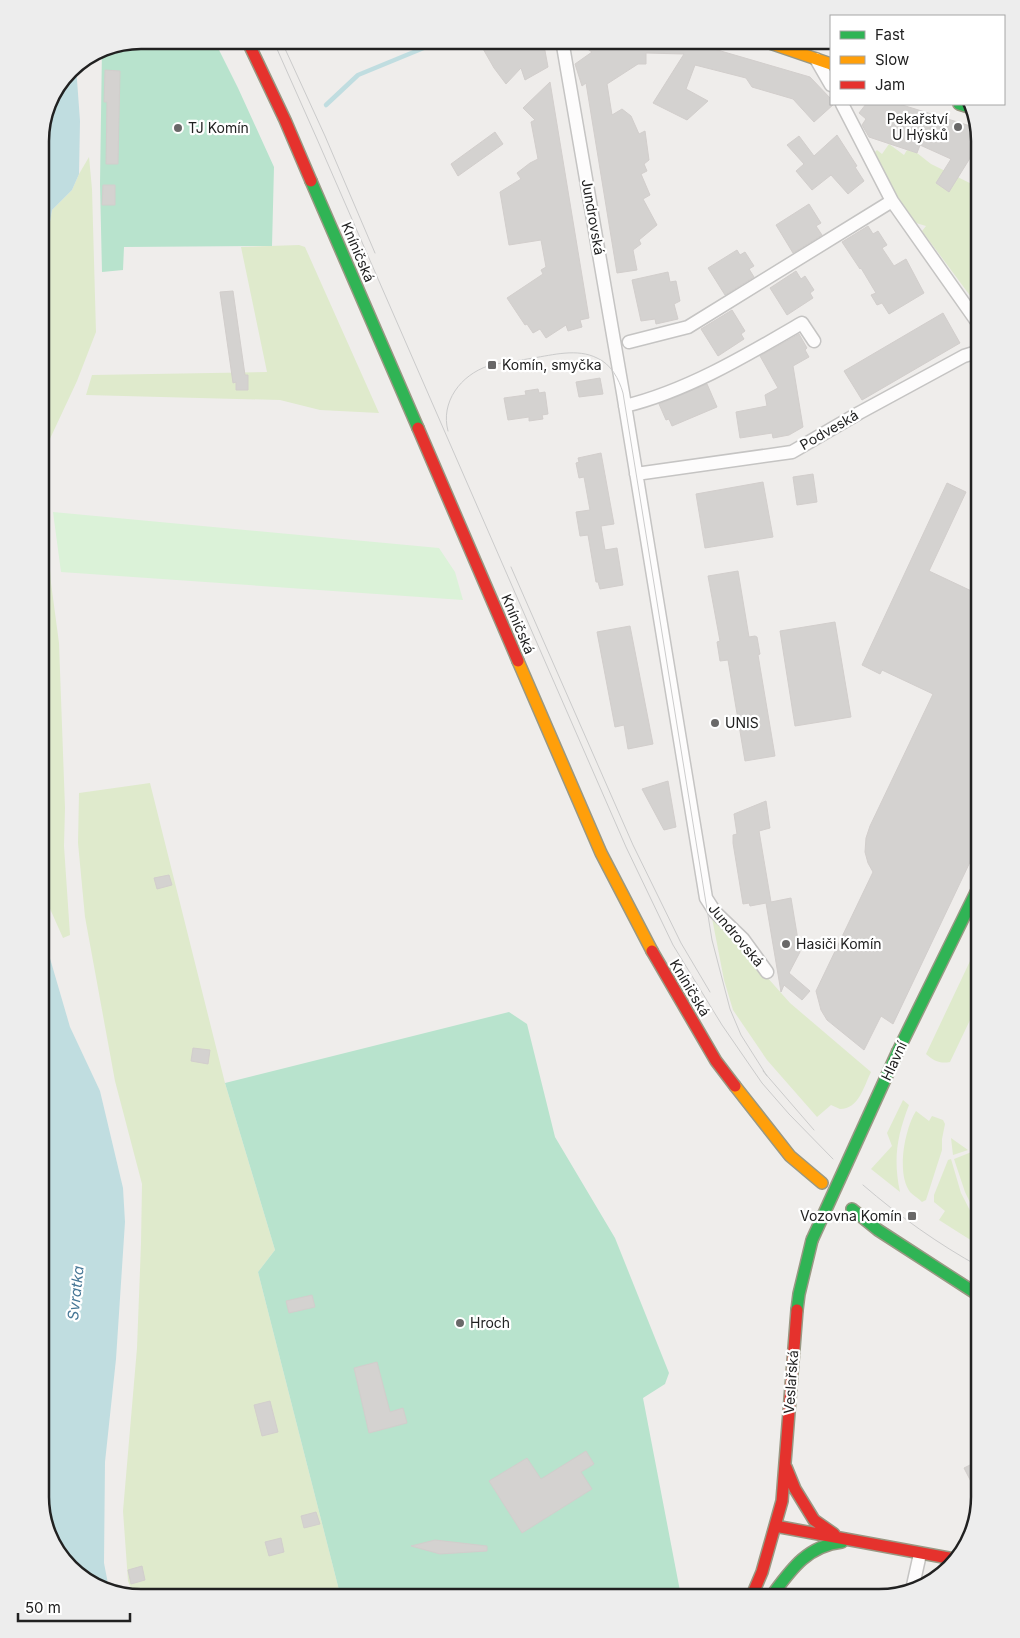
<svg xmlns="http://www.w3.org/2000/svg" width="1020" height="1638" viewBox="0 0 1020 1638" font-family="Inter,sans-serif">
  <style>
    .grass { fill: #dfeacc }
    .park { fill: #dbf2d8 }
    .pitch { fill: #b8e3cd }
    .water { fill: #c0dde0 }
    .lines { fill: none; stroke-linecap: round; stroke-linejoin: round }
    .stream { stroke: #c0dde0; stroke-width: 4.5 }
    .building { fill: #d4d2d0; stroke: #d2cecc }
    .street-casing { stroke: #c5c4c3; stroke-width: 15 }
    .fast-casing { stroke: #999883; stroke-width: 14 }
    .slow-casing { stroke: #999883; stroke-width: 14 }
    .jam-casing { stroke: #999883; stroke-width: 14 }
    .street { stroke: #fdfcfc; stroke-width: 12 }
    .fast { stroke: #30b455; stroke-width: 11 }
    .slow { stroke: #ff9f0a; stroke-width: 11 }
    .jam { stroke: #e5322d; stroke-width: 11 }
    .tram { stroke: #cbcbcb; stroke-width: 1 }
    .fast-bridge-casing { stroke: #999883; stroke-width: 14; stroke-linecap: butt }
    .fast-bridge { stroke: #30b455; stroke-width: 11 }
    .poi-dot { fill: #696868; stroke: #fff; stroke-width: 2 }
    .labels { text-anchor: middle; stroke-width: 4.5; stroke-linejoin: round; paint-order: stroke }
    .poi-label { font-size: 14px; fill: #212121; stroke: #fff; text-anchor: start }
    .street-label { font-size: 14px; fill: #212121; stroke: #fff }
    .water-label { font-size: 15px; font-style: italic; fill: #477796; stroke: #fff }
    .rim { fill: none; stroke: #212121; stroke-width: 2.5 }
  </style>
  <rect width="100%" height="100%" fill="#efedeb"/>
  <path class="grass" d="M889,144l15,11 3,-5 10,3 14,11 49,24v121l-58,-78 4,-5 -10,-3 -21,-28 -20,-43 2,-2 5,4z
    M89,157l3,32 4,143 -19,49 -29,62 -8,38v-208l2,-3 10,-60 20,-20 7,-16z
    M299,245l6,2 74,166 -59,-3 -40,-10 -194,-5 6,-20 175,-3 -26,-125z
    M40,504l7,24 4,55 8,60 6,165 -1,38 6,89 -7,3 -20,-45 -3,-1z
    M150,783l75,300 50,167 -17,22 81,318 -25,8h-179l-7,-17 -5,-70 14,-163 4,-104 1,-60 -27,-103 -30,-164 -7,-74 1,-50z
    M712,918l15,14 63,71 81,69c-7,14 -12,37 -31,37l-9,-4 -14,12 -50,-57 -34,-50 -9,-30z
    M980,940v59l-30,63c-10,2 -16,-1 -24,-8z
    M903,1100l6,5c-12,31 -16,54 -9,87l-29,-23 21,-23 -5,-13z
    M916,1111l13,10 3,-5 11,4 2,4 -3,15v11l-16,50 -4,2c-3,-3 -9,-7 -12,-10 -14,-18 -5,-64 6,-81z
    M951,1138l17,12 -15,5z
    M974,1151l6,5v67l-15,-31 -11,-33z
    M951,1159l10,34 19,37v16l-41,-26 6,-9 -11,-9v-7l14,-35z"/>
  <path class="park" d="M53,512l386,36 16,24 8,28 -402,-28z"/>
  <path class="pitch" d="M141,40h73l24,48 36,79 -2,79 -148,1 -1,23 -21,2 -2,-88 2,-136z
    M509,1012l18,12 28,113 60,101 54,135 -4,11 -22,14 37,193 -3,7h-303l-1,-4 -16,4h-15l-3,-8 -81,-318 17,-22 -50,-167z"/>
  <path class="water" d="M76,66l4,55 -1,53 -7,16 -20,20 -10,60 -2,3v-138l8,-33 22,-33z
    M40,924l30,103 30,64 23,97 2,34 -9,137 -11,103 -1,101 5,26 -24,-8 -34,-39 -11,-45v-223l5,-42 -5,-10z"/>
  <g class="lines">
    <path class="stream" d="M326,105l32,-30 85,-35"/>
  </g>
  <path class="building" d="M478,40h65l5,27 -23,13 -4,-12 -15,16 -12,-16z
    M574,40h109l127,37 21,22v5h3l-20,18 -21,-23 -41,-12 -6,-9 -51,-13 -9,24 22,12 -21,19 -34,-17 31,-49 -38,-1v11h-8l-31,20 5,31 10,-6 9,7 8,18 6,-3 4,29 -5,4 3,7 -6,3 9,21 -7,4 14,26 -18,15 2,4 -8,6 4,20 -20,3 -31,-190 -4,3 -7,-22 17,-12z
    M105,70l15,1 -2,93h-12l1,-62h-3z
    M550,82l39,236 -9,2 2,7 -14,4 -2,-6 -20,13 -6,-9 -7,4 -6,-9 -2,1 -18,-27 36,-24 -2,-4 5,-3 -5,-27 -32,5 -9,-53 21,-13 -4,-6 13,-10 8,-4 -7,-37 4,-2 -12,-12z
    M866,104h33l78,24 3,13v10l-5,-1 -26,42 -13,-9 15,-24 -31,-14 -3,8 -48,-16 -7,-12 4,-6 -7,-6z
    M495,132l8,12 -45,32 -7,-12z
    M837,135l20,31 -2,1 9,14 -16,13 -17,-19 -19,15 -16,-19 8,-7 -17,-19 12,-9 15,20z
    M103,185h12v20h-13z
    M809,204l12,19 -5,3 6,9 -29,18 -17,-28z
    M868,226l5,8 5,-3 9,14 -5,3 12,18 12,-7 18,34 -35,21 -7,-11 -5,2 -6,-10 5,-2 -15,-25 -1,1 -18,-27z
    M737,250l3,5 5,-3 9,14 -5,3 5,8 -29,18 -17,-27z
    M796,271l5,8 4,-3 9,14 -4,3 3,5 -26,17 -17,-27z
    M668,272l2,10 6,-1 4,20 -6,3 4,15 -22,5 -1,-5 -14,2 -9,-41z
    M233,291l12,84h3v15h-12v-8l-3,1 -13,-91z
    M732,310l13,21 -4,3 3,5 -26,17 -17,-27z
    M943,313l17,30 -98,57 -18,-29z
    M799,334l8,14 -2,2 4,7 -16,9 10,61 -14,8 -16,3 -1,-5 -32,5 -4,-26 31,-6 -2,-11 13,-7 -18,-32z
    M600,378l3,16 -24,3 -3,-15z
    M707,384l10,23 -45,19 -3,-7 -3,1 -7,-16z
    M538,389l1,4 6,-1 3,22 -6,1 1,4 -14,2v-4l-21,3 -4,-22 22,-3 -1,-4z
    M601,453l13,71 -13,2 4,24 12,-2 6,37 -23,4 -2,-7h-2l-8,-47 -8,1 -4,-24 14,-2 -6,-33 -5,1 -3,-15 3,-1 -1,-4z
    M813,474l4,28 -20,3 -4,-28z
    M763,482l10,55 -68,11 -9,-54z
    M947,483l19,9 -37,79 51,24v246l-87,183 -12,-8 -17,34 -37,-30 -6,-10 -5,-19 57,-119 -5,-9 -3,-11 1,-14 4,-12 63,-132 -51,-24 -2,4 -18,-9z
    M738,571l11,66 6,-1 2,1 3,17 -2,1 17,101 -30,5 -17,-101 -8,1 -3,-19 3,-1 -12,-65z
    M835,622l16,95 -56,9 -15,-95z
    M630,626l23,118 -25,5 -4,-24 -9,2 -18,-95z
    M668,781l8,46 -12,3 -22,-41z
    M766,801l4,27 -11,3 12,71 20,-4 9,54 -11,21 21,18 -8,9 -18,-15 -3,7 -15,-89 -16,3 -1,-3 -6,1 -10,-61v-8l4,-1 -3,-20z
    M169,875l3,10 -15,4 -3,-11z
    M193,1048l17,2 -2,14 -17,-3z
    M312,1295l3,12 -26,6 -3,-12z
    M377,1362l13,50 13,-4 4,15 -38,10 -15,-65z
    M270,1401l8,31 -16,4 -8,-31z
    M586,1451l8,13 -13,8 11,17 -70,44 -33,-52 38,-23 14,21z
    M980,1460v39l-16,-31z
    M316,1512l4,12 -16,4 -3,-12z
    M281,1538l3,14 -15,4 -4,-14z
    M435,1540l52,6v5l-47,3 -29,-8z
    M142,1566l3,14 -14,4 -3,-14z"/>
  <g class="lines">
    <g class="street-casing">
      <path id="street" d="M562,40l61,353 83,505 9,14 28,27 24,33
        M816,59l15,26
        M842,104l50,97 88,125
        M629,342l59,-15 204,-126
        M625,406c62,-15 122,-51 177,-83l12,18
        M636,474l156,-22 67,-39 105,-57 16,-5
        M912,1590l8,-36"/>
    </g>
    <g class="fast-casing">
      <path id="fast" d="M959,104l13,4
        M311,181l107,247
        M898,1051l82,-167
        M852,1209l26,21 102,66
        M797,1310l2,-16 13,-54
        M770,1598c20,-27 36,-52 72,-56"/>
    </g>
    <g class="slow-casing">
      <path id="slow" d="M761,40l70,24
        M518,661l83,192 51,98
        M735,1086l55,70 32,27"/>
    </g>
    <g class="jam-casing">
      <path id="jam" d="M247,40l38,80 26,61
        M418,428l100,233
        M652,951l64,110 19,25
        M786,1467l9,22 19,31 20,14
        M775,1526l179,33
        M751,1598l11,-26 20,-71 15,-191"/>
    </g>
    <use href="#street" class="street"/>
    <use href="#fast" class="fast"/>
    <use href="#slow" class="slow"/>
    <use href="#jam" class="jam"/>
    <path class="tram" d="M273,40l44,99 309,708 47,98 49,80 40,58 27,31 44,45
      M281,40l44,96 50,117
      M448,431c-8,-29 13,-56 40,-65 14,-4 30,-5 45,-8 20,-3 44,-10 64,0 14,6 22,21 26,35l89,547 18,69 11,26 26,41
      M511,567l122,278 48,98 29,49
      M763,1071l51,59
      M863,1185c36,31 75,59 117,82"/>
    <g class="fast-bridge-casing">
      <path id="fast-bridge" d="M812,1240l86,-189"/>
    </g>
    <use href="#fast-bridge" class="fast-bridge"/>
  </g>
  <g class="poi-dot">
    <circle cx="958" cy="127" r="5"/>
    <circle cx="178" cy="128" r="5"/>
    <rect x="487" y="360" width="10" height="10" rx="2.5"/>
    <circle cx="715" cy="723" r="5"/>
    <circle cx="786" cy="944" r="5"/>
    <rect x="907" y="1211" width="10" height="10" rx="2.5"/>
    <circle cx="460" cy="1323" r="5"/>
  </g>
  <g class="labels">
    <g class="poi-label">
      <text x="948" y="124" text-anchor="end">Pekařství<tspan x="948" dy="16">U Hýsků</tspan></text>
      <text x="188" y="133">TJ Komín</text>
      <text x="502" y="370">Komín, smyčka</text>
      <text x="725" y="728">UNIS</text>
      <text x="796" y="949">Hasiči Komín</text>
      <text x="902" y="1221" text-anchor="end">Vozovna Komín</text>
      <text x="470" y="1328">Hroch</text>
    </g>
    <g class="street-label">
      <text transform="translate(593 217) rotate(80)" y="5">Jundrovská</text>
      <text transform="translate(358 252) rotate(67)" y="5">Kníničská</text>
      <text transform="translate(829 430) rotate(-30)" y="5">Podveská</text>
      <text transform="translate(518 624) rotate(67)" y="5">Kníničská</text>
      <text transform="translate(736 935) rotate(50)" y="5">Jundrovská</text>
      <text transform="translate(690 988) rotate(59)" y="5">Kníničská</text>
      <text transform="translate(894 1061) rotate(-65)" y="5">Hlavní</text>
      <text transform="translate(791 1382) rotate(-86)" y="5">Veslařská</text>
    </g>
    <g class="water-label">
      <text transform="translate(76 1293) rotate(-84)" y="5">Svratka</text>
    </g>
  </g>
  <path d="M0 0H1020V1638H0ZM141 49H879A92 92 0 0 1 971 141V1497A92 92 0 0 1 879 1589H141A92 92 0 0 1 49 1497V141A92 92 0 0 1 141 49Z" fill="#ededed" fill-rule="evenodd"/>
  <path class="rim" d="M141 49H879A92 92 0 0 1 971 141V1497A92 92 0 0 1 879 1589H141A92 92 0 0 1 49 1497V141A92 92 0 0 1 141 49Z"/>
  <rect x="830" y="15" width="175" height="90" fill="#ffffff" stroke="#a6a6a6"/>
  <rect x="840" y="31" width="25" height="8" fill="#30b455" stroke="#a6a6a6"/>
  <text x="875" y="40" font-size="15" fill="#212121">Fast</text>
  <rect x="840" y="56" width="25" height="8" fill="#ff9f0a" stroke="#a6a6a6"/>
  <text x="875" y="65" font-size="15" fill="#212121">Slow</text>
  <rect x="840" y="81" width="25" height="8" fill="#e5322d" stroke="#a6a6a6"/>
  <text x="875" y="90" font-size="15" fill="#212121">Jam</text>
  <path d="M18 1613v8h112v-8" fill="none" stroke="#212121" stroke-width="2.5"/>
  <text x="25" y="1613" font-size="15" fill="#212121" stroke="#ffffff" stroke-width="4" paint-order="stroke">50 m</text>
</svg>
